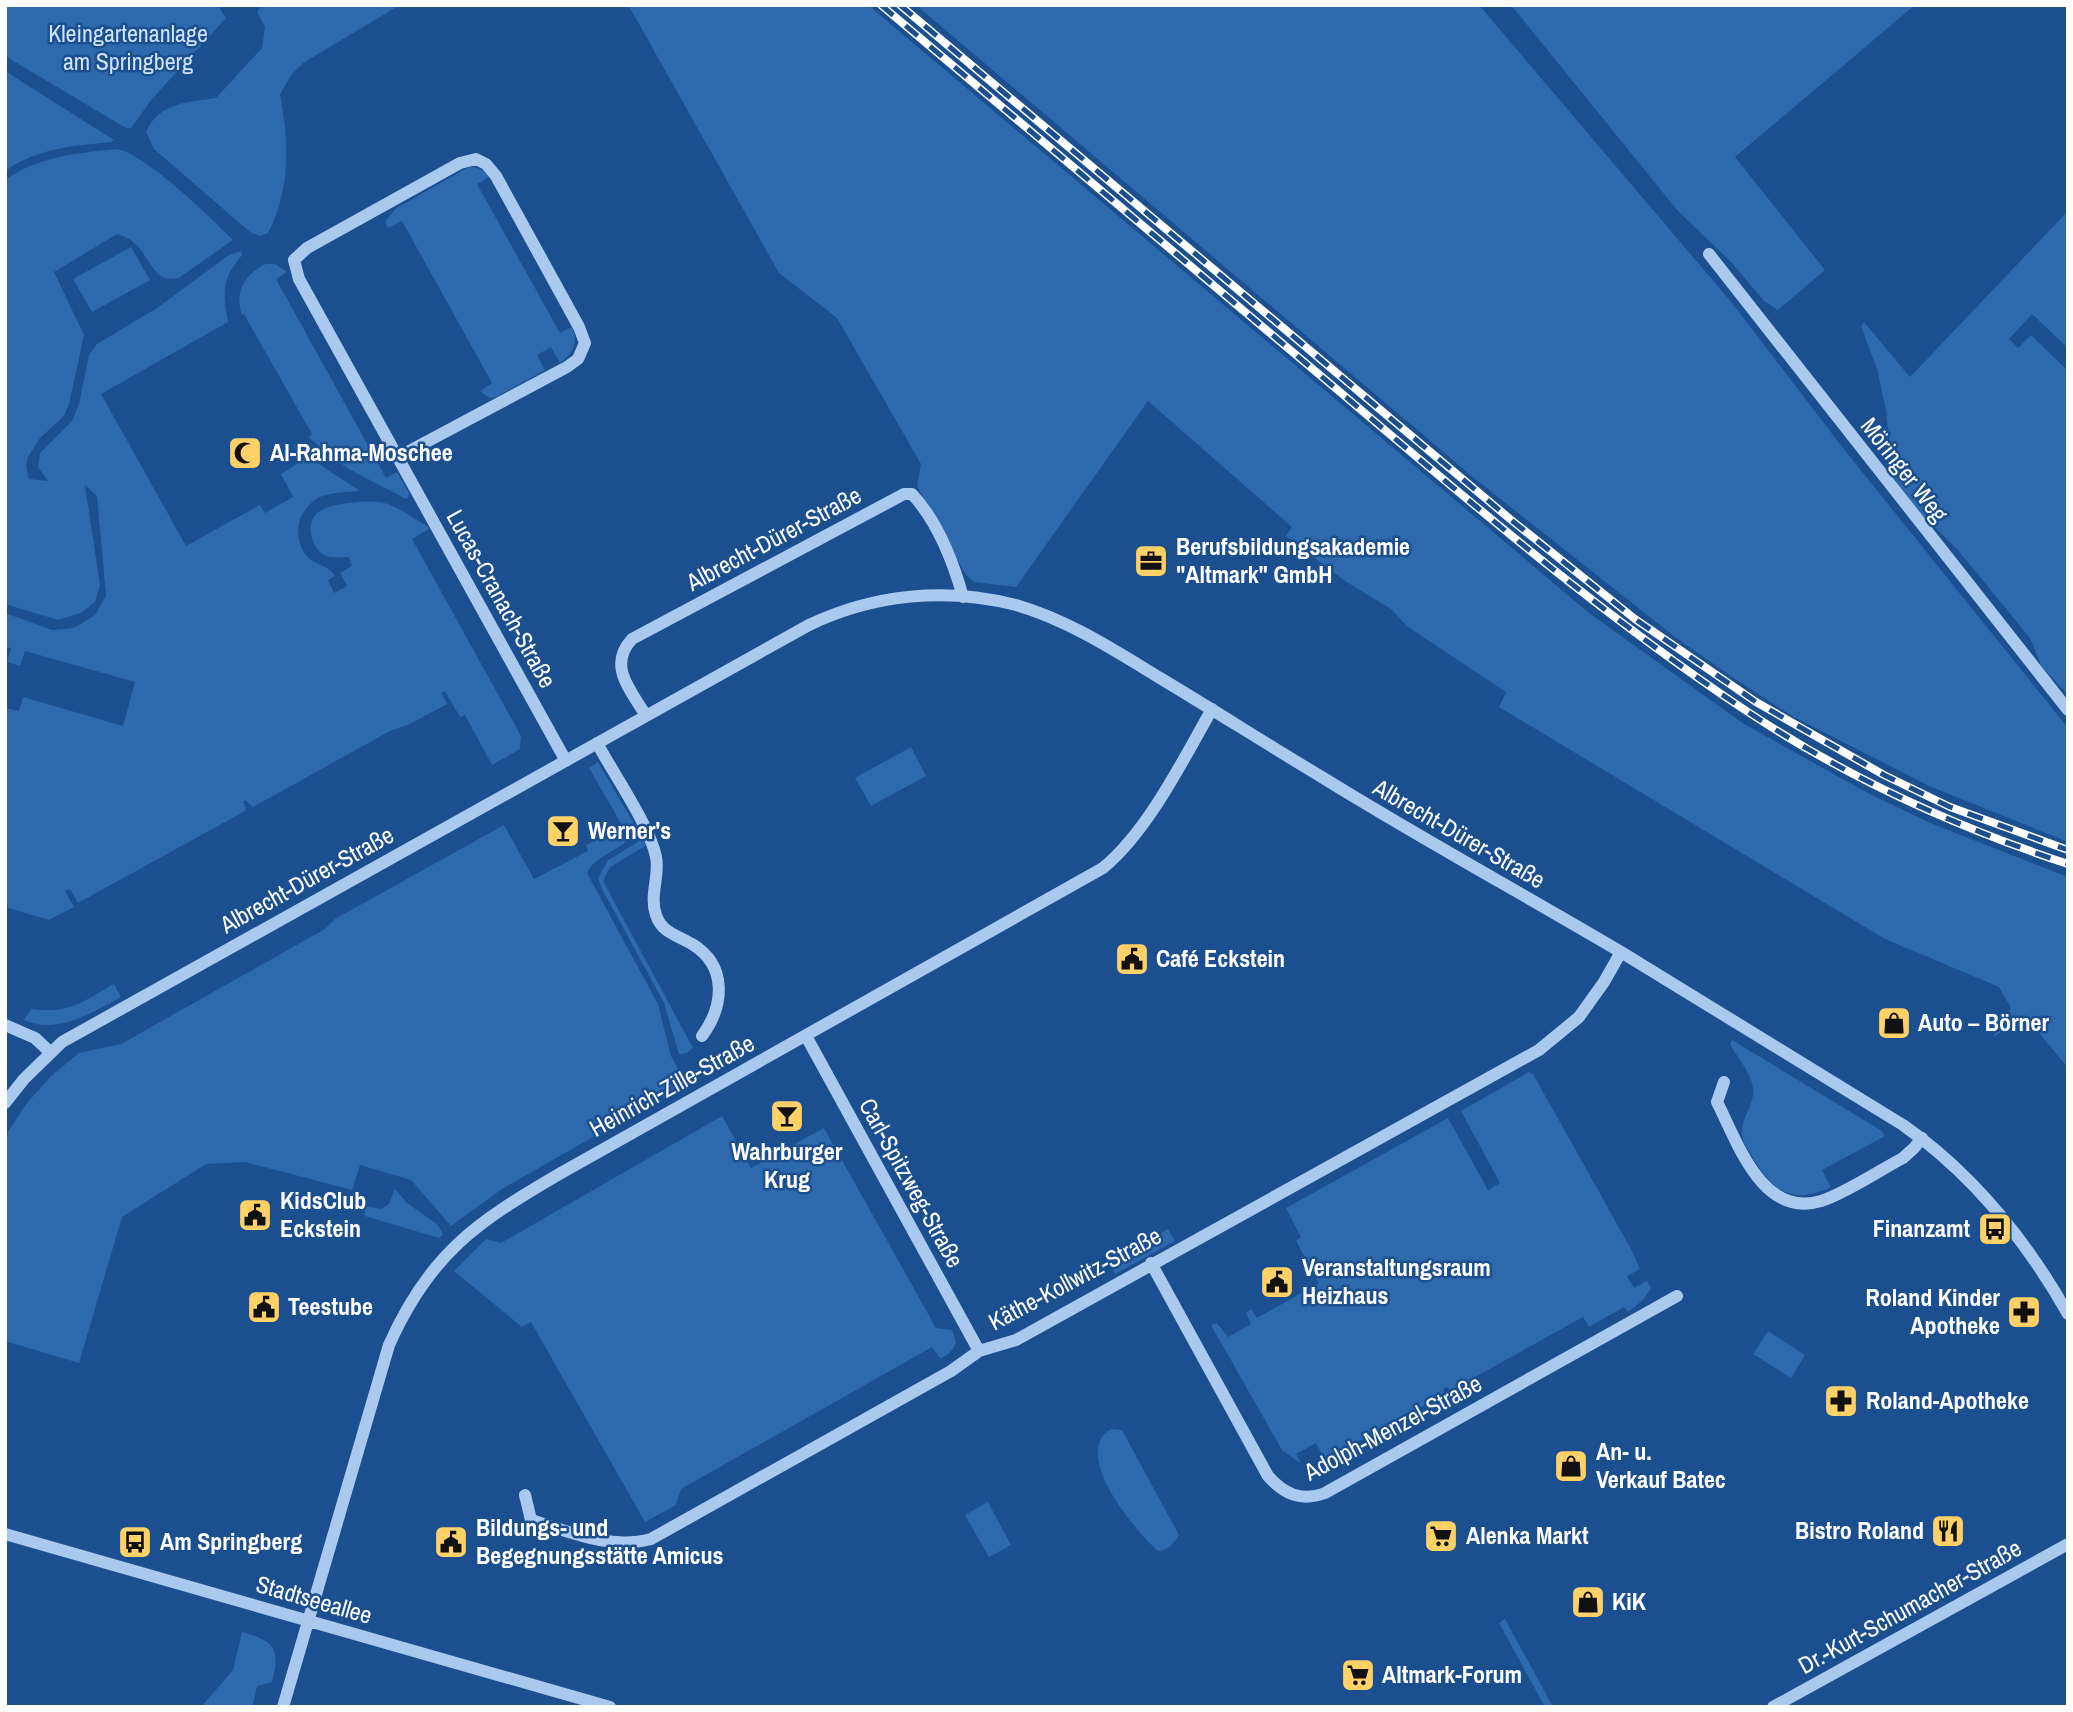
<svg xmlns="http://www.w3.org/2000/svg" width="2073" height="1712" viewBox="0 0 2073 1712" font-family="'Archivo Narrow',sans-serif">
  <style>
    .green { fill: #2e69ad }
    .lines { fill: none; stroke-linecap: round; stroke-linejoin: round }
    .minor { stroke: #a9c9ee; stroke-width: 12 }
    .rail-casing { stroke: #fff; stroke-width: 8 }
    .rail { stroke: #1b4f8f; stroke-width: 5; stroke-dasharray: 16; stroke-linecap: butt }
    .labels { text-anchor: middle; stroke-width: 5; stroke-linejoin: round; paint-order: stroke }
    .park-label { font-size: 24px; fill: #cfe3fa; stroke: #1b4f8f }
    .poi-label { font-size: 24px; font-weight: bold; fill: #fff; stroke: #1b4f8f; text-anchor: start }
    .street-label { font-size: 24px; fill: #fff; stroke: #1b4f8f }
  </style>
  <rect width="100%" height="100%" fill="#1b4f8f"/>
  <path class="green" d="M5,5h215l-1,2 7,11 -74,81 -21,29h-5l-121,-72z
    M262,5h138l-97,58 -11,11 -12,20c9,49 11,94 -12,139l-8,3 -10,-4 -96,-83 -8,-17c12,-29 43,-30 70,-34l46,-50 3,-21 -8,-15z
    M620,5h248l721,608 155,111 122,68 64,31 138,54v191l-42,-51 -33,20 18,-29 -12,-21 -114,-48 -386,-232 7,-15 -98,-65 -17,-18 -46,-28 -59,-45 6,-9 -144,-126 -132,186 -42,-5 -8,-7 -49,-89 4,-22 -84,-146 -58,-45 -149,-265z
    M916,5h563l253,298 111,145 225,280v114l-139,-56 -137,-70 -54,-35 -63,-44 -201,-159z
    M1511,5h404l-180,152 90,113 -47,40 -14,-9 -33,-39 -54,-52z
    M5,71l109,69 -3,2c-39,4 -73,6 -106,29z
    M117,149c30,6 93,68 116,91l-53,37c-26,10 -30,-22 -47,-35 -4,-4 -11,-6 -16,-8l-63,38 30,63 -15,69 -5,12 -24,22 -12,19 -2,10 3,12 19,2 -10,-14 2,-14 32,-32 7,-17 10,-49 8,-11 60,-36 72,-53 12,-4 1,4c-21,25 -19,36 -14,67l-127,72 85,152 74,-41 5,8 28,-16 -12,-23 21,-13 -9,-16 4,-2 14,16 49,32c-13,1 -31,1 -42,7 -21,13 -26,38 -12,57 9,12 21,8 29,21l-7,4 6,13 13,-7 -7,-13 12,-7 -3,-9c-8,0 -20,2 -27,-3 -12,-10 -17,-34 -2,-43 11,-8 51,-12 64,-8 15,4 30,16 43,23l2,3 -17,10 109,197 -1,13 -28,16 -27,-50 -5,2 -15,-26 -4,2 6,11 -39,21 -18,6 -137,76 -8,-7 -2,2 3,6 -1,3 -167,92 -8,-14 -5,2 9,16 -25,13 -44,-13v-199l14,3 4,-14 100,29 12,-44 -110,-31 -5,15 -13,-4 4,-14 -6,-1v-34l47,17 22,-2 21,-13 11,-19 -9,-100 -12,-11 15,100 -5,17 -14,11 -23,7 -53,-16v-424c35,-24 72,-27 112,-31z
    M473,167l9,3 7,7 -12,7 83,149 12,-6c7,15 1,27 -12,36l-9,-16 -14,8 8,15 -49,27 -7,1 -9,-7 12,-8 -90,-162 -14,7 -3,-6 10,-13 72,-41z
    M2068,211v137l-36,-34 -23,25 9,9 13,-13 37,36v324l-26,-28 -12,-29 -73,-89 -42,-41 -22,-32 -7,-65 -9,-42 -16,-43 3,-4 46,55z
    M131,247l19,33 -58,32 -19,-33z
    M266,264h9l12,8 -11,7 110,199 11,-6 12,21 -1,5 -2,1 -59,-31 -39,-31 4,-3 -68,-120 -2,1c-8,-22 3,-42 24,-51z
    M911,747l15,29 -55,30 -16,-28z
    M598,762l35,60c2,29 -36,28 -46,51l71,131 13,52 15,28 -184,105 -51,37 -40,-46 -51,-15 -8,25 -107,-28 -39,2 -84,53 -43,146 -74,-22v-205l22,-33 24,-27 28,-23 42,-9 204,-115 10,-10 169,-94 30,54 54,-28 -2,-6 36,-20 -33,-57z
    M643,839l4,6 -37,22 -7,14 90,167 -6,5 -8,1 -15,-51 -62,-114 -4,-11 10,-18z
    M114,984l7,13c-29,16 -64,38 -97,23l7,-11c38,5 51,-7 83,-25z
    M1732,1040l150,91 3,5 -63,34 9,17c-37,18 -57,5 -77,-27 -4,-8 -11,-16 -12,-25 -2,-17 13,-30 11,-47 -2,-15 -16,-31 -23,-44z
    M1529,1072l4,2 98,175 9,20 -13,7 7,12 13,-7 4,7 -8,12 -15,12 -4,-5 -35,20 -6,-10 -133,74 -2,-4 -5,2 2,5 -120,66 -9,-17 -20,11 5,10 -19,-14 -71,-125 6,-2 11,14 23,-13 -5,-11 5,-4 6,9 62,-35 -23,-42 5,-4 -15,-29 162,-90 40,72 12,-7 -39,-72z
    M722,1116l29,52 73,-40 112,200 16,2 4,12c-3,8 -8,14 -16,16l-8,-11 -251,142 -5,16 -31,17 -114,-200 -9,5 -68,-56 32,-32 15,4z
    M395,1189l12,14 30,21 6,10 -4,4 -74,-22v-10l16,3 8,-5z
    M1168,1229l7,12 -60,33 -6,-11z
    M1768,1331l37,24 -14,23 -38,-24z
    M1111,1429l11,1 57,105c-6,9 -10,15 -21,16 -23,-20 -88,-98 -47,-122z
    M988,1502l23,43 -22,12 -24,-42z
    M1505,1619l48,88h-8l-46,-84z
    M242,1632c32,9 39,16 30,50l-15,4 -4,19 3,2h-55l32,-37z"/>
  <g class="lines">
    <path class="minor" d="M1709,254l359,456
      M398,457l169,-90 11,-8 7,-16 -6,-16 -83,-151 -10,-12 -10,-5 -16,4 -153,85 -13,12 5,19 267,482
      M646,716c-15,-26 -39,-50 -14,-77l272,-145h8c26,28 41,67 51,103
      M597,743c16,30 53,83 59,114 4,19 -7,38 0,58 6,18 21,20 36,29 36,22 32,62 10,92
      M5,1025l30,13 15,14
      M806,1036l173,315
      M1724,1082l-7,20c20,39 45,117 104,99 23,-7 59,-31 82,-43l11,-10 8,-10
      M5,1103l19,-24 38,-37 747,-417c65,-31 137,-38 207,-20 52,15 98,45 144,73 55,33 110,68 165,101 97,60 198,115 296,173 94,57 188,115 282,173 70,49 123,115 165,189
      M1151,1263l117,213c16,18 33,26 57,17l352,-197
      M525,1495l6,25c39,12 79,30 120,19l300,-168 28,-20 37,-11 523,-290 40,-33 25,-35 17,-30
      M5,1534l605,173
      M283,1707l106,-362c41,-92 88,-123 172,-172l542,-305c45,-37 80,-108 109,-159
      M1773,1707l295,-163"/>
    <g class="rail-casing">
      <path id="rail" d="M881,5c153,129 306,258 459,387 132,112 263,224 408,320 98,65 208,115 320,152
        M900,5l610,514 125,100 121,83 128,73 66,32 118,43"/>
    </g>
    <use href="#rail" class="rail"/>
  </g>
  <defs>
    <g id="mosque-square" transform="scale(1.75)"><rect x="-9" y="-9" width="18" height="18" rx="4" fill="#ffd166" stroke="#1b4f8f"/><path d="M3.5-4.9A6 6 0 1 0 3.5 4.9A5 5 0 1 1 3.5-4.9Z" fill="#111"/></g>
    <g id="office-square" transform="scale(1.75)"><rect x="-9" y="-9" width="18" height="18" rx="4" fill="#ffd166" stroke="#1b4f8f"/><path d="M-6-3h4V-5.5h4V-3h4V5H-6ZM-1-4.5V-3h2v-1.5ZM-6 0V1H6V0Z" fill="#111"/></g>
    <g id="bar-square" transform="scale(1.75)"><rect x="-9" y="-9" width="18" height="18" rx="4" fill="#ffd166" stroke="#1b4f8f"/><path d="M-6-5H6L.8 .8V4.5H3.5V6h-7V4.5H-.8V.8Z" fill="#111"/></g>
    <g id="civic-square" transform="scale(1.75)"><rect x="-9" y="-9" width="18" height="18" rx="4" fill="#ffd166" stroke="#1b4f8f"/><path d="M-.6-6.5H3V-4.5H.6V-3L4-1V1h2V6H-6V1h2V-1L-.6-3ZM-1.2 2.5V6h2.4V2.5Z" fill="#111"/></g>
    <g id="shop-square" transform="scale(1.75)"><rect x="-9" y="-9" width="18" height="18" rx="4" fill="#ffd166" stroke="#1b4f8f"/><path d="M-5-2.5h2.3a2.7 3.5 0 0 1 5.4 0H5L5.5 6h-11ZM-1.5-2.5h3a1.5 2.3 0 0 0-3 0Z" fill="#111"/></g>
    <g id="bus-square" transform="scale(1.75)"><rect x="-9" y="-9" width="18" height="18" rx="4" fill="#ffd166" stroke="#1b4f8f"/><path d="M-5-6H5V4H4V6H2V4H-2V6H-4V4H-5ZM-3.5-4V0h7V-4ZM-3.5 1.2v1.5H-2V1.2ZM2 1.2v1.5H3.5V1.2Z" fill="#111"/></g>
    <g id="pharmacy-square" transform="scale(1.75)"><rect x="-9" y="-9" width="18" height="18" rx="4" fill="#ffd166" stroke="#1b4f8f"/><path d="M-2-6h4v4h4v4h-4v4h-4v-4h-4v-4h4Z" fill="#111"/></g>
    <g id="restaurant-square" transform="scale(1.75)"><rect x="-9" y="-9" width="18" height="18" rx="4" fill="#ffd166" stroke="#1b4f8f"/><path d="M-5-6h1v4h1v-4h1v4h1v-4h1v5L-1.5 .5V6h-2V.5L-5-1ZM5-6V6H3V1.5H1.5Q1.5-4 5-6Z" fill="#111"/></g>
    <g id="supermarket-square" transform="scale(1.75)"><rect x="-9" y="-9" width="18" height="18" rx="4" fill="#ffd166" stroke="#1b4f8f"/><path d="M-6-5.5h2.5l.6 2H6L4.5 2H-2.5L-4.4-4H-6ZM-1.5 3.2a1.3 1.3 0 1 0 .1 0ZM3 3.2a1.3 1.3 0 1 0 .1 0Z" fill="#111"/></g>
  </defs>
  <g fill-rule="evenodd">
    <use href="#mosque-square" x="245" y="453"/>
    <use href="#office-square" x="1151" y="561"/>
    <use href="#bar-square" x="563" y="831"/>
    <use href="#civic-square" x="1132" y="959"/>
    <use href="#shop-square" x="1894" y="1023"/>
    <use href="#bar-square" x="787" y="1116"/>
    <use href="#civic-square" x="255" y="1215"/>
    <use href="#bus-square" x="1995" y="1229"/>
    <use href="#civic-square" x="1277" y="1282"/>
    <use href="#civic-square" x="264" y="1307"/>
    <use href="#pharmacy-square" x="2024" y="1312"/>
    <use href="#pharmacy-square" x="1841" y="1401"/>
    <use href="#shop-square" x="1571" y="1466"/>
    <use href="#restaurant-square" x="1948" y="1531"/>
    <use href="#supermarket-square" x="1441" y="1536"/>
    <use href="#bus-square" x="135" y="1542"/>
    <use href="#civic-square" x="451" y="1542"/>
    <use href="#shop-square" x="1588" y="1602"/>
    <use href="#supermarket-square" x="1358" y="1675"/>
  </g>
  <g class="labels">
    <g class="park-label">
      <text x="128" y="42">Kleingartenanlage<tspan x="128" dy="28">am Springberg</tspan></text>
    </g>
    <g class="poi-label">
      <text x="270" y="461">Al-Rahma-Moschee</text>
      <text x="1176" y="555">Berufsbildungsakademie<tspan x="1176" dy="28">"Altmark" GmbH</tspan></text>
      <text x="588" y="839">Werner's</text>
      <text x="1156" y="967">Café Eckstein</text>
      <text x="1918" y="1031">Auto – Börner</text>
      <text x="787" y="1160" text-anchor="middle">Wahrburger<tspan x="787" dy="28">Krug</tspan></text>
      <text x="280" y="1209">KidsClub<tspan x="280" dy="28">Eckstein</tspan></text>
      <text x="1970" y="1237" text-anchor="end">Finanzamt</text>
      <text x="1302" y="1276">Veranstaltungsraum<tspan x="1302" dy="28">Heizhaus</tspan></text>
      <text x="2000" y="1306" text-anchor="end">Roland Kinder<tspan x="2000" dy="28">Apotheke</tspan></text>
      <text x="288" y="1315">Teestube</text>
      <text x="1866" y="1409">Roland-Apotheke</text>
      <text x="1596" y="1460">An- u.<tspan x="1596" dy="28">Verkauf Batec</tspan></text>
      <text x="476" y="1536">Bildungs- und<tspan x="476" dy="28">Begegnungsstätte Amicus</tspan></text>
      <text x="1924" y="1539" text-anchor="end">Bistro Roland</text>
      <text x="1466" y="1544">Alenka Markt</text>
      <text x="160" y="1550">Am Springberg</text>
      <text x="1612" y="1610">KiK</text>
      <text x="1382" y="1683">Altmark-Forum</text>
    </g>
    <g class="street-label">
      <text transform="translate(1904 470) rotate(52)" y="8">Möringer Weg</text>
      <text transform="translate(774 539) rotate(-28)" y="8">Albrecht-Dürer-Straße</text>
      <text transform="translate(501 599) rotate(61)" y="8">Lucas-Cranach-Straße</text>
      <text transform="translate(1459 834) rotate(30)" y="8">Albrecht-Dürer-Straße</text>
      <text transform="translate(307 880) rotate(-29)" y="8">Albrecht-Dürer-Straße</text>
      <text transform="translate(672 1086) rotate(-29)" y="8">Heinrich-Zille-Straße</text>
      <text transform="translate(911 1183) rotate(61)" y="8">Carl-Spitzweg-Straße</text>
      <text transform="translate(1075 1279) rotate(-28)" y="8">Käthe-Kollwitz-Straße</text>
      <text transform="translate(1393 1428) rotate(-28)" y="8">Adolph-Menzel-Straße</text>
      <text transform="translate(314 1600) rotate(16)" y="8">Stadtseeallee</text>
      <text transform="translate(1910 1607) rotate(-29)" y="8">Dr.-Kurt-Schumacher-Straße</text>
    </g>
  </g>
  <rect width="2073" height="1712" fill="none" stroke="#ffffff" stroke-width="14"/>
</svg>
